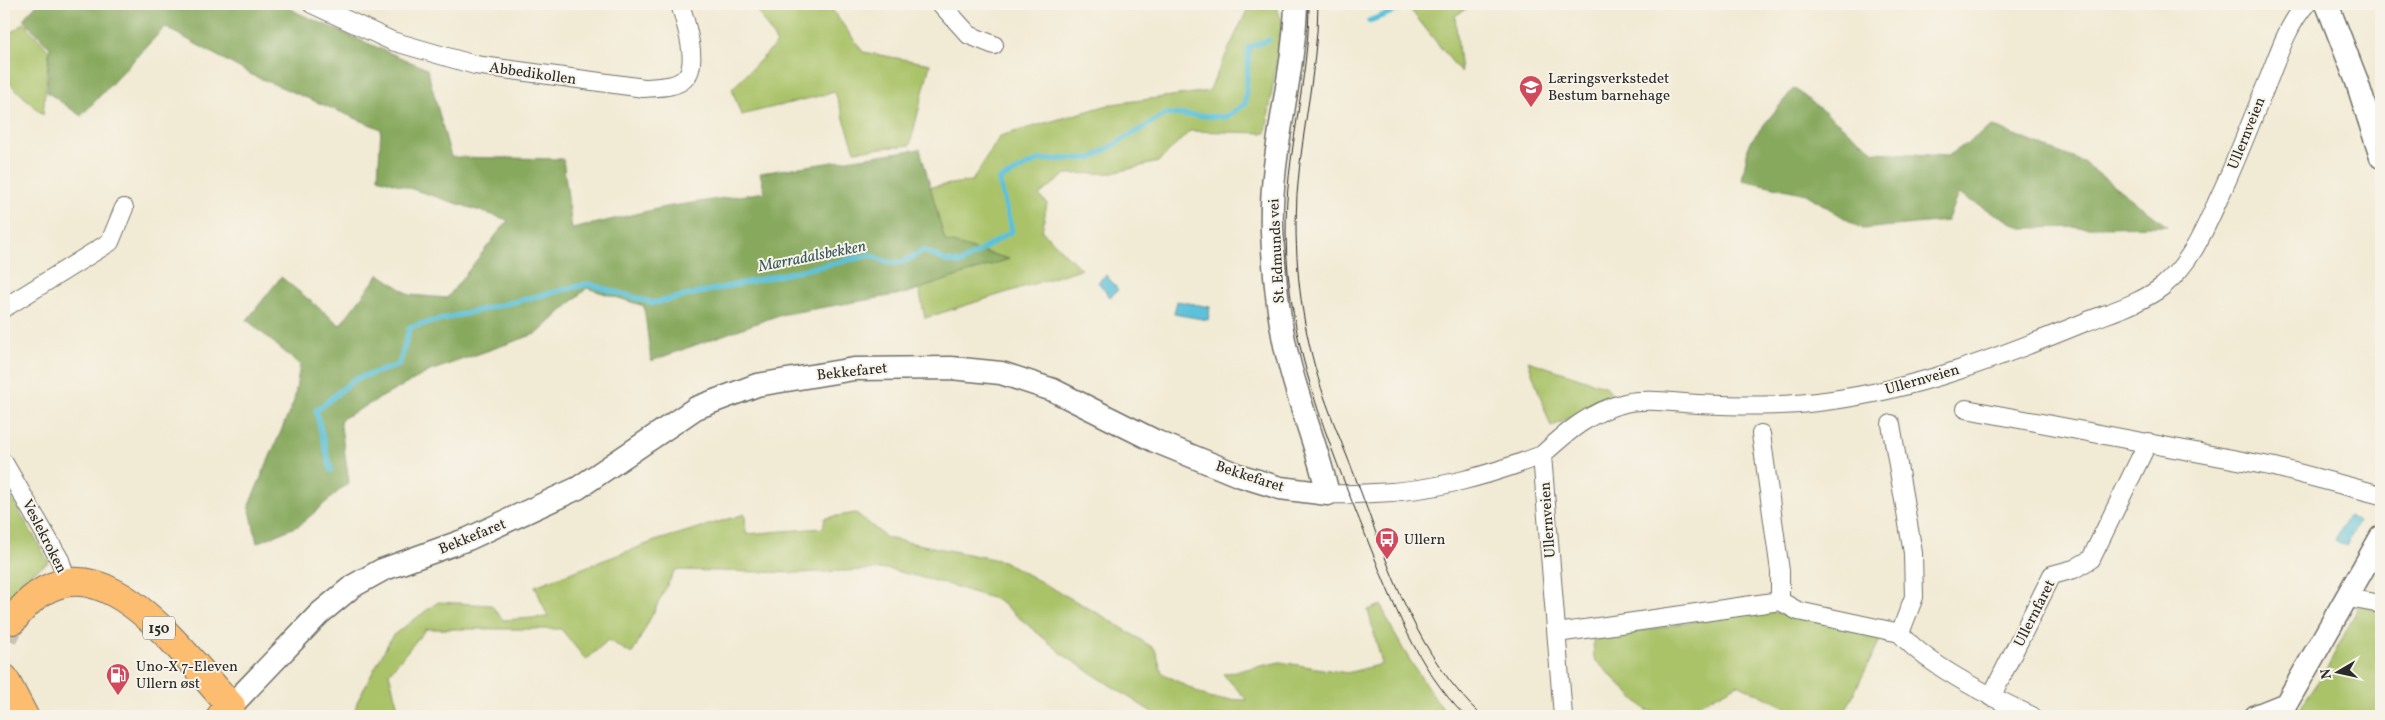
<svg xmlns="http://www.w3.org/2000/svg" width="2385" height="720" viewBox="0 0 2385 720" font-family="Vollkorn,serif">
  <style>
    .green { fill: #aac369; stroke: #6a774a }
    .forest { fill: #87a95d; stroke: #596a44 }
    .water { fill: #5bc1d9; stroke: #437682 }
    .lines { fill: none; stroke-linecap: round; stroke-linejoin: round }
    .stream { stroke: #5bc1d9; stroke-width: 5.5 }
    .trunk-tunnel { stroke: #c9c4b2; stroke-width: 28; stroke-dasharray: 28 14; stroke-linecap: butt }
    .minor-casing { stroke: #706e66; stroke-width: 20 }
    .tertiary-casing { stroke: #706e66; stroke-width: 25 }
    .trunk-casing { stroke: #706e66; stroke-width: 30 }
    .minor { stroke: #fff; stroke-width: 18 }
    .tertiary { stroke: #fff; stroke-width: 22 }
    .trunk { stroke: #fcbd6f; stroke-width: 28 }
    .tram { stroke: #2b2b2b; stroke-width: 1 }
    .labels { text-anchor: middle; stroke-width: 4; stroke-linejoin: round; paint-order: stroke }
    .shield { fill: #f7f3e8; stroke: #686764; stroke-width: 1 }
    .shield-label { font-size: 14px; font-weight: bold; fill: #2b2b2b }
    .street-label { font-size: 15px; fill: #2b2b2b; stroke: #f7f3e8 }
    .poi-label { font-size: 15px; fill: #2b2b2b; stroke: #f7f3e8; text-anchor: start }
    .water-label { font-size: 16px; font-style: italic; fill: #39585f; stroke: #f7f3e8 }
  </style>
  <rect width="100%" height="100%" fill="#f7f3e8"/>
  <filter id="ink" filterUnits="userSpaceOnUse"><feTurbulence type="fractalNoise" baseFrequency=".02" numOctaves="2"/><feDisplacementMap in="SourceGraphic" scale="10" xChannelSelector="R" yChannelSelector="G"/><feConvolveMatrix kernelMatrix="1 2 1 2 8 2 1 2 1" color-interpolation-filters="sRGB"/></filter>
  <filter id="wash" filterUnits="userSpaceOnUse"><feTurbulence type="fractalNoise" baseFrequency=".0096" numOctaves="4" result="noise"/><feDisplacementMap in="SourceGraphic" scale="20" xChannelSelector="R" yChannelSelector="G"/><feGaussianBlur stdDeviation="1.12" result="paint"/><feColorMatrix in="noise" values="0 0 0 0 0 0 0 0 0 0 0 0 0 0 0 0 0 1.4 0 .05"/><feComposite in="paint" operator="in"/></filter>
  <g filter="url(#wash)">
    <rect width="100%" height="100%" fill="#f1ead4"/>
    <path class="green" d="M753,4h75l35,48 67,12 -20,81 -55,6 -20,-59 -94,23 -9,-26 45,-46z
      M1250,4h26l6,18 -16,111 -76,-2 -32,31 -46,11 -46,1 -27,21 8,8 -5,28 39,38 -156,49 -6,-29 90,-30 -64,-18 -15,-54 42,-6 28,-45 112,-32 97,-13z
      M1406,4h67l-18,12 6,57z
      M24,23l25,28 -6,64 -39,-37v-40z
      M1528,361l79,26 5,9 -61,31z
      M4,485l45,77 -22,14 -21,25 -2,-4z
      M856,513l31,25 116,23 105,58 47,30 7,24 49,26 36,1 -24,-26 57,-12 67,11 35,-9 -14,-54 13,-5c16,39 40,73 64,107l5,4h-292l-93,-60 -67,-56 -55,-17 -55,-14 -89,4 -124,-3 -43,84 -24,-14 -22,20 -25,-31h-135l-37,44 11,43h-46l3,-14 35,-66 46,-34 53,3 12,15 45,-3 -13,-31 120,-45 90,-27 1,20 77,-6 2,-10z
      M2360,604l21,5v107h-87l31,-44z
      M1759,609l123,27 -39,80h-39l-66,-32 -61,32 -31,-6 -52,-51 -1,-19z"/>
    <path class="forest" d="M37,4h247l14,9 129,56 24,88 112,2 9,70 93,-22 100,-15 -5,-19 160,-24 25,92 64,18 -102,34 -128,22 -128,46 -7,-55 -57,-18 -49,45 -108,38 -90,49 9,62 -49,43 -43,18 -8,-38 45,-104 6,-36 -53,-45 34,-43 59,48 39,-51 31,21 37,3 61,-78 -130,-42 3,-49 -129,-54 -87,-48 -84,89 -34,-24 3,-44 -27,-29z
      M1794,88l81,64 73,4 44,-30 91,36 84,64 -145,2 -64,-34 -11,27 -85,8 -56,-35 -64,-14 7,-37z"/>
    <path class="water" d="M1106,275l12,15 -8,7 -12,-15z
      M1177,301l33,6 -2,13 -34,-6z
      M2348,516l11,6 -13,24 -11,-6z"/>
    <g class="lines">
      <path class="stream" d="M1369,21l44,-17
        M331,470l-15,-59 39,-32 44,-14 11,-38 178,-43 65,19 218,-48c22,13 34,9 52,-5l23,11 15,2 51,-32 -13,-51 40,-20 53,-2 74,-44 60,3 19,-13 4,-57 20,-7"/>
    </g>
  </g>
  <g filter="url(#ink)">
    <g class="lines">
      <path class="trunk-tunnel" d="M4,637l9,-17"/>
      <g class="minor-casing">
        <path id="minor" d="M312,4l80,37 83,24 169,23c13,-1 33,0 42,-11 13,-14 -1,-57 -6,-73
          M941,4l28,31 25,10
          M4,308l106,-66 14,-34
          M1966,409l309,58 106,28
          M1891,424l22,129 1,44 -14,36
          M1761,434l19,137v30
          M4,463l56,97 7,22
          M1328,494c16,1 31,0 46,-1 60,-2 113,-17 168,-38
          M2348,598l33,6
          M1557,633l223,-32 18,10 102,22
          M1900,633c26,32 93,65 132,83
          M1991,697l61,-122 22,-6 17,-10 57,-117
          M1563,716l-21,-261c25,-23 49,-44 83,-52 22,-5 50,0 73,1 43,2 85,3 127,-3 90,-11 175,-44 258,-78 27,-11 57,-19 80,-37 28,-24 40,-53 55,-86 19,-40 34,-81 51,-122 10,-26 19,-53 37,-74"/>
      </g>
      <g class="tertiary-casing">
        <path id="tertiary" d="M2327,4l29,75 25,78
          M231,706l88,-92 34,-28 29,-16 86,-31 110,-51 118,-80 61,-23 97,-16 97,-1 50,5 52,17 102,51 83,34 42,13 48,6c-10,-44 -27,-85 -38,-128 -12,-44 -16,-90 -18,-135 -3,-77 22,-151 24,-227
          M2256,716l30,-12 95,-167"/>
      </g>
      <g class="trunk-casing">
        <path id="trunk" d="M13,620c76,-103 165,29 218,86l-10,10
          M4,678l20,38"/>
      </g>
      <use href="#minor" class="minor"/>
      <use href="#tertiary" class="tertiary"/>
      <use href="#trunk" class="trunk"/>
      <path class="tram" d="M1309,4c0,77 -24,152 -23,229 1,111 41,206 81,306 26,64 49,128 98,177
        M1318,4c0,73 -22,145 -22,219 0,60 9,119 29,176 11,32 25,63 37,96 29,79 56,162 120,221"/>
    </g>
  </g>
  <defs>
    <g id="school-pin" transform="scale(1.25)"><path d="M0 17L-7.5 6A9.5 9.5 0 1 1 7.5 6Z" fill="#d1495b" stroke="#f7f3e8"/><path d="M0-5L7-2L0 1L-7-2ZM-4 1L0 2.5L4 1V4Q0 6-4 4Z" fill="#fff"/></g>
    <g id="bus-pin" transform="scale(1.25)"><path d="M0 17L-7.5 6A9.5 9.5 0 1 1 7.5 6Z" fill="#d1495b" stroke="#f7f3e8"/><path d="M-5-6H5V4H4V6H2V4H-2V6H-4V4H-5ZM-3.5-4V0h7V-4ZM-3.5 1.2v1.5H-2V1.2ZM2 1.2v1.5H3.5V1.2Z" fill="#fff"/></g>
    <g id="fuel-pin" transform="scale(1.25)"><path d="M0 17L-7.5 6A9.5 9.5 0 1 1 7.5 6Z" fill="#d1495b" stroke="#f7f3e8"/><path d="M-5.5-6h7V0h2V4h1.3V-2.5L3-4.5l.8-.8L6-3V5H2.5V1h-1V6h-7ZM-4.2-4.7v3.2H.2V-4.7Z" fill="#fff"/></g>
  </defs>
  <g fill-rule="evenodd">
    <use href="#school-pin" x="1531" y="87"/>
    <use href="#bus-pin" x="1387" y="539"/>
    <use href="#fuel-pin" x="118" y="675"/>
  </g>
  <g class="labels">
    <rect class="shield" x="143" y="616.5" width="32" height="23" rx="4"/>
    <g class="shield-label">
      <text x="159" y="633">150</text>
    </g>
    <g class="street-label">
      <text transform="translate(533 73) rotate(8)" y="5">Abbedikollen</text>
      <text transform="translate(2246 133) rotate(-68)" y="5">Ullernveien</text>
      <text transform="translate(1276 251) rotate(-93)" y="5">St. Edmunds vei</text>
      <text transform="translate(852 371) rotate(-6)" y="5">Bekkefaret</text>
      <text transform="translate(1922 379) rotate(-16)" y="5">Ullernveien</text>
      <text transform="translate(1250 476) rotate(18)" y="5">Bekkefaret</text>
      <text transform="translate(1547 520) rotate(-94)" y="5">Ullernveien</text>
      <text transform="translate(45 536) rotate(63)" y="5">Veslekroken</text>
      <text transform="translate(472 536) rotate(-22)" y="5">Bekkefaret</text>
      <text transform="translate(2034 613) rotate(-63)" y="5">Ullernfaret</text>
    </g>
    <g class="poi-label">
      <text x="1548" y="83">Læringsverkstedet<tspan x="1548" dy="17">Bestum barnehage</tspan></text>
      <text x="1404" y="544">Ullern</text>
      <text x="136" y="671">Uno-X 7-Eleven<tspan x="136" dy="17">Ullern øst</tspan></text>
    </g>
    <g class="water-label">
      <text transform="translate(812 255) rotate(-11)" y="6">Mærradalsbekken</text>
    </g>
  </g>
  <rect width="2385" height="720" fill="none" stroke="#f7f3e8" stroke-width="20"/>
  <g transform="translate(2338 672) rotate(261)" stroke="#f7f3e8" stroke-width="4" paint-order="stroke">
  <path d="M0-4L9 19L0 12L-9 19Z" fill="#2b2b2b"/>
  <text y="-8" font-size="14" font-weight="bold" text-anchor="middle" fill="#2b2b2b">N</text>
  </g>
</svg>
